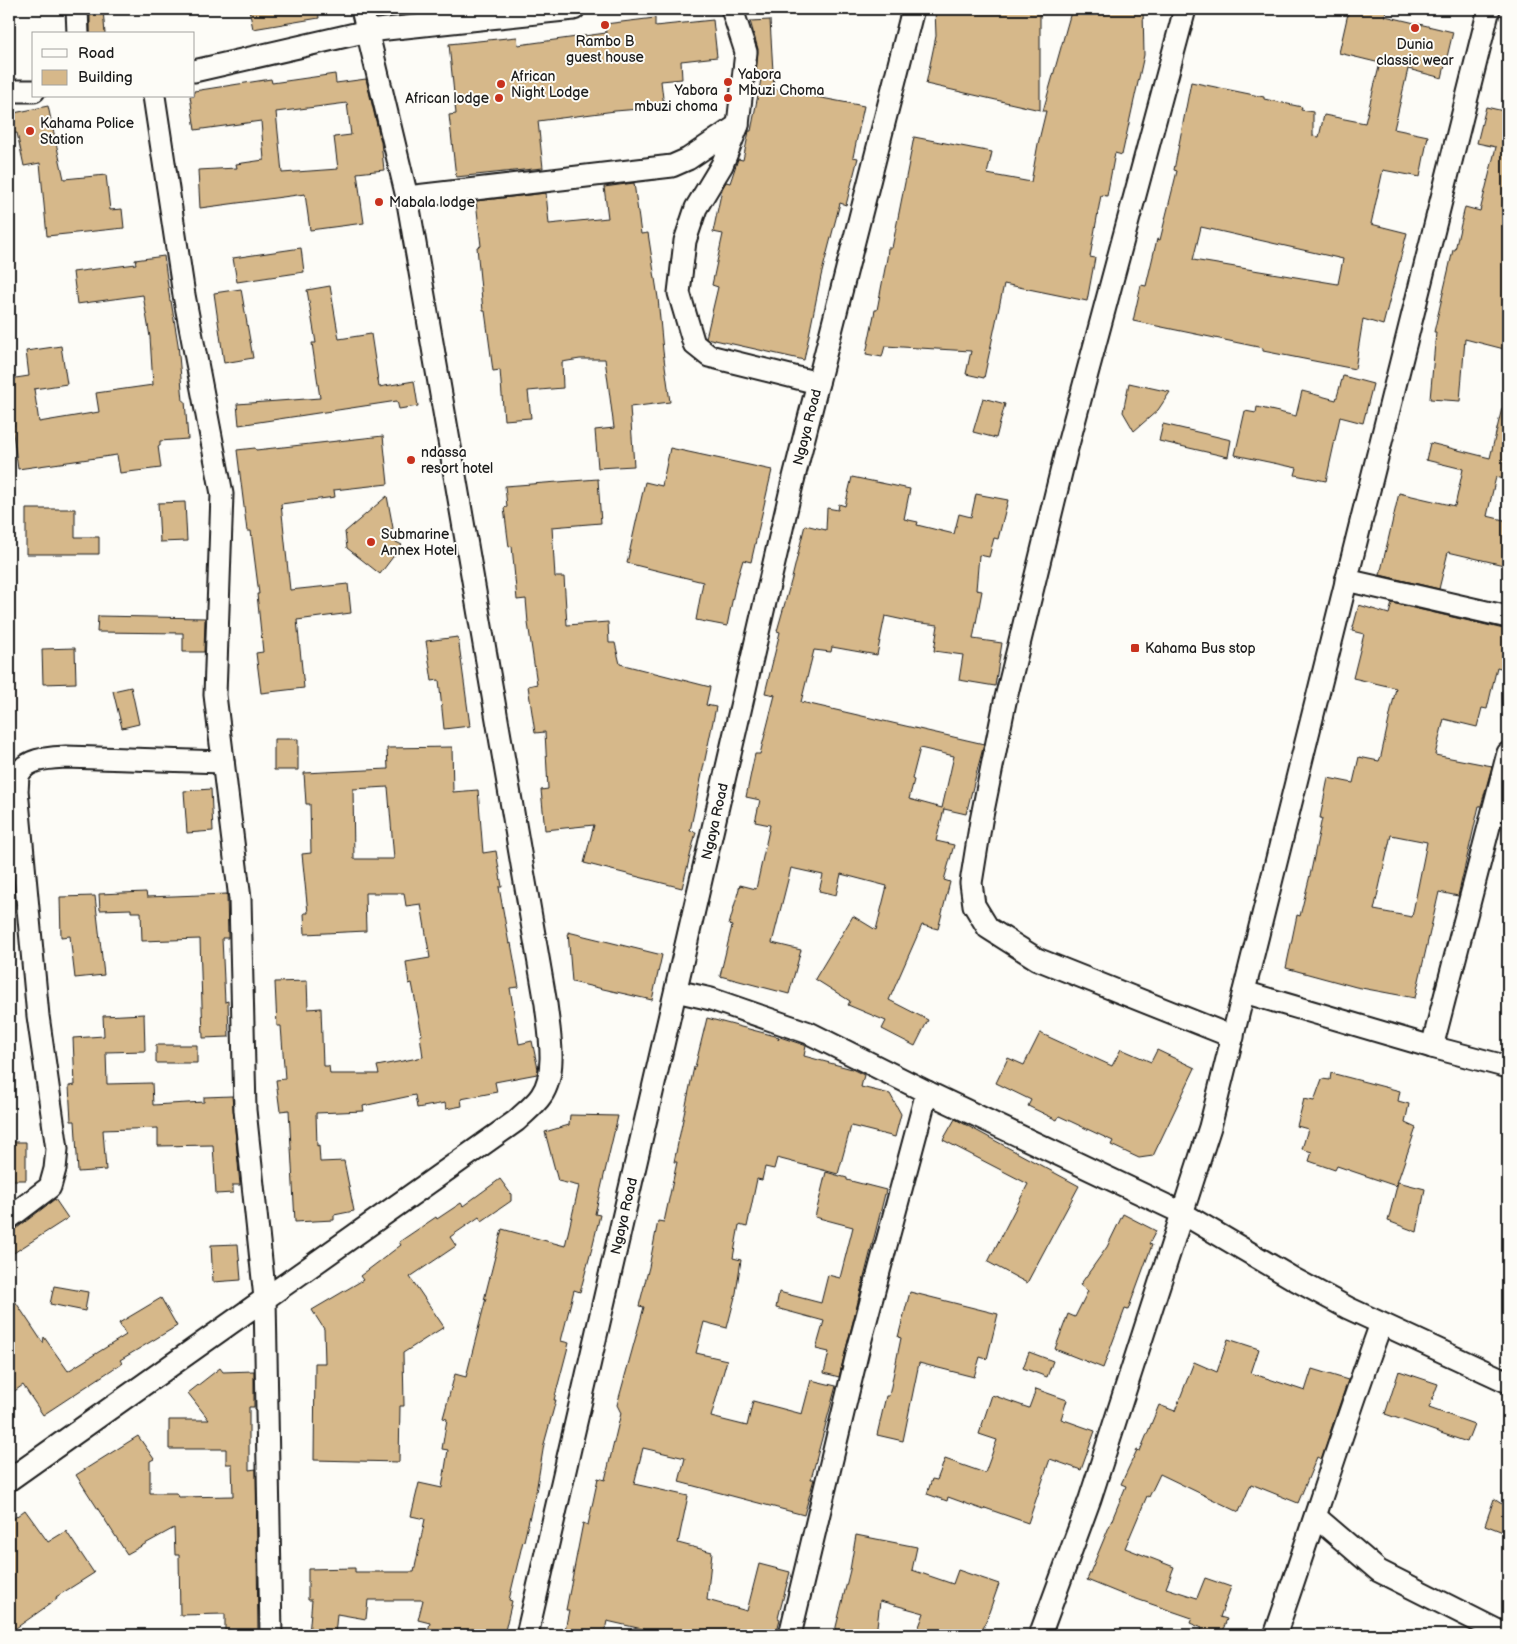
<svg xmlns="http://www.w3.org/2000/svg" width="1517" height="1644" viewBox="0 0 1517 1644" font-family="'Balsamiq Sans',sans-serif">
  <style>
    .building { fill: #d6b88a; stroke: #1c1c1c; fill-rule: evenodd }
    .lines { fill: none; stroke-linecap: round; stroke-linejoin: round }
    .minor-casing { stroke: #1c1c1c; stroke-width: 25 }
    .minor { stroke: #fdfcf7; stroke-width: 21 }
    .poi-dot { fill: #c8321e; stroke: #fdfcf7; stroke-width: 2 }
    .labels { text-anchor: middle; stroke-width: 4; stroke-linejoin: round; paint-order: stroke }
    .poi-label { font-size: 14px; fill: #1c1c1c; stroke: #fdfcf7; text-anchor: start }
    .street-label { font-size: 14px; fill: #1c1c1c; stroke: #fdfcf7 }
  </style>
  <rect width="100%" height="100%" fill="#fdfcf7"/>
  <filter id="ink" filterUnits="userSpaceOnUse"><feTurbulence type="fractalNoise" baseFrequency=".02" numOctaves="2"/><feDisplacementMap in="SourceGraphic" scale="10" xChannelSelector="R" yChannelSelector="G"/><feConvolveMatrix kernelMatrix="1 2 1 2 8 2 1 2 1" color-interpolation-filters="sRGB"/></filter>
  <g filter="url(#ink)">
    <path class="building" d="M90,9h13l2,25h-15z
      M249,9h69l1,9 -66,11z
      M935,9h105v101l-114,-26 10,-48z
      M1126,9h17l1,46 -22,100 -7,-2 -8,43 -6,-1 -11,62 5,1 -8,43 -83,-17 -20,94 -18,-4 5,-23 -86,-5 -3,11 -16,-3 9,-44h2l10,-52 1,-10h4l22,-111 78,15 -5,22 44,8 7,-38 8,-33h-3l28,-99 55,-2z
      M1349,9h37l-1,7 68,16 -11,46 -34,-9 -14,60 34,7 -8,41 -37,-7 -12,54 36,9 -24,92 -20,-6 -8,50 -92,-18v-3l-130,-27 8,-36 5,1 11,-47 3,1 17,-69 -3,-1 17,-88 73,15v2l38,8 -1,3 12,2v24l6,1 5,-22 41,8 15,-60 -41,-10zM1201,227l142,32 -5,25 -145,-24z
      M655,18v8l58,-6 4,37 -36,4 1,18 -21,2 3,26 -49,4 -77,10 5,47 -87,9 -7,-62 7,-1 -7,-70 68,-7 1,8 88,-12 -1,-9z
      M770,20l4,69 90,17 -11,51 5,1 -12,47 -6,-2 -19,73 -17,84 -98,-22 12,-51 -6,-2 11,-51 -10,-2 9,-43 4,-7 4,1 8,-24 5,1 6,-29h2l11,-57 -6,1 2,-26 -8,-28z
      M335,74l1,9 30,-4 15,63 3,28 -27,3 7,50 -54,7 -5,-36 -105,14 -2,-38 39,-2 -1,-4 28,-4 -3,-39 -66,9 -5,-34h4v-5l77,-12 1,4zM347,103l4,32 -17,2 4,32 -56,4 -6,-61z
      M48,106l16,73 42,-4 4,35 12,-1 2,19 -77,8 -7,-73 -16,3 -7,-33 -8,1v-20z
      M1486,107l22,5v238l-43,-11 -5,62 -30,-2 6,-67h-2l19,-82h2l10,-43 15,4 16,-64 -19,-4z
      M634,183l7,51 7,-1 10,65 5,53 7,51 -40,5 4,59 -36,2 -3,-38 19,-2 -9,-69h-25l-18,3 1,26 -35,3 3,27 -27,2 -4,-50 -7,1 -8,-60h-2l-6,-64 4,-1 -5,-45 70,-8 3,31 59,-6 -4,-31z
      M301,248l3,24 -67,10 -4,-24z
      M164,256l6,45h1l7,43 5,57h2l3,38 -28,2v5h-2l3,22 -41,5 -3,-18 -99,14 -6,-43h2l-5,-34v-13l20,-3 -3,-25 35,-5 6,38 -33,5 5,33 60,-10 -3,-19 57,-8 -3,-48 -7,-42 -66,9 -4,-32 63,-8 -1,-4z
      M330,286l9,53 32,-5 8,53 35,-6 4,25 -19,3 -2,-8 -158,24 -2,-21 83,-6 -8,-55h4l-9,-53z
      M241,289l12,69 -29,5 -10,-70z
      M1343,376l30,8 -10,39 -23,-6 -14,64 -31,-6 2,-7 -62,-13 10,-44 11,2 1,-6 39,9 6,-25 34,9z
      M1129,383l41,9 -12,18 -24,21 -11,-19z
      M983,398l22,6 -9,34 -23,-6z
      M1502,408l6,1v71l-12,-3 -9,39 21,5v45l-60,-14 -9,37 -59,-14 19,-82 56,13 8,-37 -37,-9 4,-17 60,15z
      M1163,424l68,16 -3,17 -69,-16z
      M383,436l5,48 -54,6 1,7 -54,7 9,86 58,-6 3,29 -54,7 7,68 -43,5 -5,-40 7,-1 -6,-58h2l-8,-63h-4l-10,-81 18,-2 1,2z
      M670,448l102,22 -21,92 -8,-2 -8,27 -8,39 -31,-6 7,-38 -76,-19 18,-81 17,4z
      M852,477l58,12 -6,30 14,3 -1,3 37,9 5,-20 12,3 5,-23 32,6 -10,39 -4,-1 -5,19 -10,-2 -3,35 6,1 -9,48 29,4 -7,43 -36,-6 4,-25 -29,-4 4,-26 -25,-3 -28,-6 -8,39 -45,-8 -1,5 -17,-2 -13,52 183,42 -18,70 -22,-5 -8,32 18,4 -10,35 6,2 -12,47 -16,-4 -33,75 39,20 -13,26 -33,-17 4,-8 -38,-16 2,-4 -35,-22 38,-63 23,14 11,-44 -46,-12 -5,21 -17,-4 4,-16 -32,-7 -19,75 29,7 -12,44 -69,-18 12,-50 -3,-1 11,-40 16,4 14,-64 -15,-3 5,-22 -14,-3 9,-43h5l15,-59 -10,-2 15,-61 -3,-1 15,-53 13,-53 21,5 1,-22 11,2 1,-6 6,2zM920,748l34,8 -12,52 -33,-9 5,-19 -2,-1z
      M598,479l3,44 -49,4 3,50h9l3,48 41,-3 1,21h6l5,21 90,23 -4,18 10,2 -26,124 6,1 -14,56 -98,-25 10,-38 -49,5 -4,-40 7,-1 -3,-57 -10,1 -7,-47 9,-2 -9,-61 -2,-24 -9,1 -5,-54 -3,1 -5,-39 3,-1 -2,-21z
      M387,496l6,32 -5,10 14,7 -22,29 -33,-26 -2,-16z
      M185,502l2,39 -27,1 -2,-39z
      M26,509h49v28h24v17h-73z
      M1392,603l116,27v40l-11,-3 -10,42 -5,-1 -5,19 -33,-8 -9,36 57,11 -11,40h-2l-21,90 -19,-4 -24,106 -59,-11 -70,-19 11,-53 3,1 11,-45 11,-53h-2l8,-40 25,5 6,-26 20,4 2,-5 15,-68 -43,-10 11,-44 -12,-3 7,-26 30,9zM1391,835l36,7 -15,75 -38,-7z
      M98,616l107,2 -1,34h-21v-19l-86,-1z
      M458,637l12,89 -26,3 -5,-49 -7,1 -6,-40z
      M75,648l1,35 -33,1 -1,-35z
      M131,687l8,37 -17,4 -9,-37z
      M274,739h24v31h-24z
      M452,747l1,45 25,-2 5,63 13,-2 6,36h-3l10,57 2,-1 8,44 -9,1 9,56 13,-3 6,28 -1,5 -42,8 2,10 -36,7 1,7 -16,3 -1,-6 -28,5 -2,-13 -52,11 1,5 -48,2 1,33 2,-1 1,17 24,-1 10,50 -20,4v5l-39,2 -6,-112 -9,1 -4,-31 9,-1 -4,-53h-4l-2,-44 32,-1 1,28 13,-1 2,58h6l1,8h49l-2,-8 46,-9 -3,-22h2l-10,-52 -3,1 -3,-22 24,-4 -9,-54 -15,2 -2,-13h-39l1,38 -61,3 -1,-21h4l-6,-59 9,-1 -1,-49h-4l-2,-31 84,-4 -1,-21zM388,787l6,72h-40l-1,-70z
      M211,789l2,42 -26,2 -3,-42z
      M146,892l1,5 80,-3 1,44h-6l3,64 3,-1 1,36 -26,1 -3,-99 -58,2 -1,-29h-10v-3l-31,1 -1,-16z
      M95,896l9,79 -29,3 -5,-42 -9,1 -1,-40z
      M568,932l94,23 -10,45 -80,-18z
      M144,1014l1,37 -39,1 1,32 45,-1 1,22 51,-3v-5l28,-1 8,89h-7v8l-17,1 -3,-49 -55,1v-18l-55,2 3,40 -28,2 -3,-51h-4l-2,-35 6,-1 -2,-47 31,-2 -1,-20z
      M707,1018l72,19 -1,3 2,-3 24,8 2,1 -2,10 48,13 12,6 -3,12 29,7 11,20 -6,23 -44,-11 -13,48 -61,-16 -3,11 -9,-2 -3,13 -5,-1 -10,48 -8,-2 -6,33 8,2 -5,33 -9,35 -23,-6 -8,31 31,7 -16,57 36,9 6,-25 49,13 9,-34 25,6 -25,93h3l-10,36 -125,-33 6,-24 -42,-10 -9,36 54,12 -10,47 34,9 -5,48 40,11 12,-47 31,8 -12,46 2,1 -4,16h-110l-15,-3v-1l-44,-10 -3,14h-40l5,-25h-3l17,-87 5,2 10,-47 7,2 16,-67 -4,-8 27,-98 -5,-1 10,-39 9,-46 6,1 13,-60h-3l20,-95h1z
      M1040,1033l72,33 9,-17 30,13 6,-12 38,18 -42,88 -14,2 -28,-13 2,-4 -54,-25 -2,4 -29,-14 3,-6 -35,-17 12,-25 16,7z
      M156,1045h41v18h-41z
      M1331,1073l69,18 -2,10 11,3 -4,19 11,5 -20,58 -59,-20 -2,4 -26,-9 3,-9 -10,-3 6,-20 -11,-3 7,-27 10,2 8,-22 8,1z
      M570,1115l48,1 -23,98 5,1 -8,33 -12,44 -6,-2 -13,51 8,2 -15,57h2l-12,44 -9,54h-1l-10,43h-1l-14,59 3,1 -8,34h-77l3,-12 -12,-3 5,-20h-55l-2,19 -29,-5 -2,21h-26l3,-35h-4v-31l47,-1v4h59l11,-53 -14,-3 8,-33 23,5 6,-38 -6,-1 5,-30 -4,-1 12,-44 11,3 20,-79 -2,2 18,-71 63,17 14,-60 -21,-5 -13,-49 24,-7z
      M955,1119l124,67 -52,97 -39,-21 40,-78 -85,-44z
      M9,1142h17v38h-17z
      M826,1172l21,6v2l39,10 -47,187 -15,-4 5,-21 -13,-3 8,-28 -48,-13 3,-16 42,11 7,-28 12,3 13,-51 -38,-10z
      M500,1179l11,15v7l-29,20 -3,-4 -29,20 6,9 -46,31 34,50 -41,26 1,53h-4l-1,56 -85,-2 1,-97h10l-1,-34 -12,-19 51,-30 -3,-4 41,-31 -2,-3 37,-25 1,2 24,-16 2,3z
      M1398,1182l27,7 -8,43 -29,-11z
      M55,1199l13,19 -59,38v-26l8,-2z
      M1123,1214l33,17 -7,13 3,1 -24,65 -3,-1 -22,59 -48,-19 13,-35 7,3 13,-26 -8,-6 27,-38z
      M238,1244l3,36 -28,2 -2,-37z
      M54,1286l34,6 -3,19 -35,-7z
      M9,1292l34,51 1,-6 24,34 58,-36 -7,-12 42,-25 16,28 -57,34 2,3 -79,52 -20,-30 -14,10z
      M910,1292l88,22 -11,45 -7,-2 -6,20 -55,-14 -16,78 -26,-6 9,-39h3l12,-58 -3,-1z
      M1228,1339l31,10 -8,24 54,18 7,-22 36,11 -27,79 -4,-2 -19,46 -47,-19 -12,28 -79,-38 -11,23 -2,-1 -22,52 49,19 -8,21 31,10 8,-20 26,9 -11,30 7,2 -6,16h-22l3,-7 -12,-5 2,-5 -73,-25 -32,-13 39,-94 -5,-2 16,-34 3,1 19,-46 16,6 19,-49 23,10z
      M1029,1352l24,9 -6,16 -24,-9z
      M220,1368l3,4 31,-1v36h-5v63l7,-1 2,163h-33v-18l-45,1 -1,-60h-4l-1,-27 -47,26 -51,-79 62,-39 16,23 -4,2v32h26l3,4 54,-1 -1,-32h-6v-15h-57v-29h40l-21,-27z
      M1399,1371l39,13 -9,24 45,16 -7,18 -82,-28z
      M1036,1389l31,11 -6,19 34,12 -14,39 -31,-11 -22,64 -43,-15 -1,2 -36,-13 -1,4 -20,-7 5,-15 5,1 8,-21 40,14 12,-33 -18,-6 13,-39 37,13z
      M1494,1499l14,9v26l-23,-9z
      M25,1510l23,32 18,-11 28,42 -38,24 1,2 -48,34v-111z
      M856,1535l61,12 -5,23 41,14 5,-14 41,14 -18,51h-65l8,-22 -44,-12 -4,34h-42l16,-65z"/>
    <g class="lines">
      <g class="minor-casing">
        <g id="minor">
          <path d="M77,9l1,25"/>
          <path d="M732,9l14,43 -8,73 -16,40 -26,43 -11,33 -6,52 15,51 15,12 109,27"/>
          <path d="M1185,9l-119,443 -61,250 -24,119 -10,62 3,22 14,23 49,31 196,78"/>
          <path d="M194,71l174,-40 206,-22"/>
          <path d="M9,91h25"/>
          <path d="M154,96l30,199 38,199 -7,201 25,204 5,211 20,188 6,337"/>
          <path d="M407,197l265,-31 16,-7 50,-34"/>
          <path d="M1346,580l162,37"/>
          <path d="M676,991l35,8 98,34 118,59 255,121 112,66 54,29 160,74"/>
          <path d="M1244,992l188,55 76,20"/>
          <path d="M1432,1047l76,-294"/>
          <path d="M9,1218l41,-31 5,-18 2,-20 -19,-133 -21,-226c1,-5 0,-12 2,-16 8,-16 31,-16 47,-17l157,5"/>
          <path d="M9,1480l507,-359c8,-8 19,-16 25,-25 17,-24 8,-65 5,-92l-139,-807 -45,-188"/>
          <path d="M1316,1517l63,54 127,64"/>
          <path id="s1" d="M527,1635l265,-1150 121,-476"/>
          <path d="M790,1635l68,-285 69,-258"/>
          <path d="M1040,1635l50,-136 120,-372 279,-1118"/>
          <path d="M1275,1635c36,-103 68,-208 106,-311"/>
        </g>
      </g>
      <use href="#minor" class="minor"/>
    </g>
  </g>
  <g class="poi-dot">
    <circle cx="605" cy="25" r="5"/>
    <circle cx="1415" cy="28" r="5"/>
    <circle cx="728" cy="82" r="5"/>
    <circle cx="501" cy="84" r="5"/>
    <circle cx="499" cy="98" r="5"/>
    <circle cx="728" cy="98" r="5"/>
    <circle cx="30" cy="131" r="5"/>
    <circle cx="379" cy="202" r="5"/>
    <circle cx="411" cy="460" r="5"/>
    <circle cx="371" cy="542" r="5"/>
    <rect x="1130" y="643" width="10" height="10" rx="2.5"/>
  </g>
  <g class="labels">
    <g class="poi-label">
      <text x="605" y="46" text-anchor="middle">Rambo B<tspan x="605" dy="16">guest house</tspan></text>
      <text x="1415" y="49" text-anchor="middle">Dunia<tspan x="1415" dy="16">classic wear</tspan></text>
      <text x="738" y="79">Yabora<tspan x="738" dy="16">Mbuzi Choma</tspan></text>
      <text x="511" y="81">African<tspan x="511" dy="16">Night Lodge</tspan></text>
      <text x="718" y="95" text-anchor="end">Yabora<tspan x="718" dy="16">mbuzi choma</tspan></text>
      <text x="489" y="103" text-anchor="end">African lodge</text>
      <text x="40" y="128">Kahama Police<tspan x="40" dy="16">Station</tspan></text>
      <text x="389" y="207">Mabala lodge</text>
      <text x="421" y="457">ndassa<tspan x="421" dy="16">resort hotel</tspan></text>
      <text x="381" y="539">Submarine<tspan x="381" dy="16">Annex Hotel</tspan></text>
      <text x="1145" y="653">Kahama Bus stop</text>
    </g>
    <g class="street-label">
      <text dy="5" stroke="none"><textPath href="#s1" startOffset="1240">Ngaya Road</textPath></text>
      <text dy="5" stroke="none"><textPath href="#s1" startOffset="835">Ngaya Road</textPath></text>
      <text dy="5" stroke="none"><textPath href="#s1" startOffset="430">Ngaya Road</textPath></text>
    </g>
  </g>
  <rect width="1517" height="1644" fill="none" stroke="#fdfcf7" stroke-width="30"/>
  <rect x="15" y="15" width="1487" height="1614" fill="none" stroke="#1c1c1c" stroke-width="2" filter="url(#ink)"/>
  <rect x="32" y="32" width="162" height="65" fill="#fdfcf7" stroke="#a3a29f"/>
  <rect x="42" y="49" width="25" height="8" fill="#fdfcf7" stroke="#a3a29f"/>
  <text x="78" y="58" font-size="15" fill="#1c1c1c">Road</text>
  <rect x="42" y="70" width="25" height="15" fill="#d6b88a" stroke="#a3a29f"/>
  <text x="78" y="82" font-size="15" fill="#1c1c1c">Building</text>
</svg>
